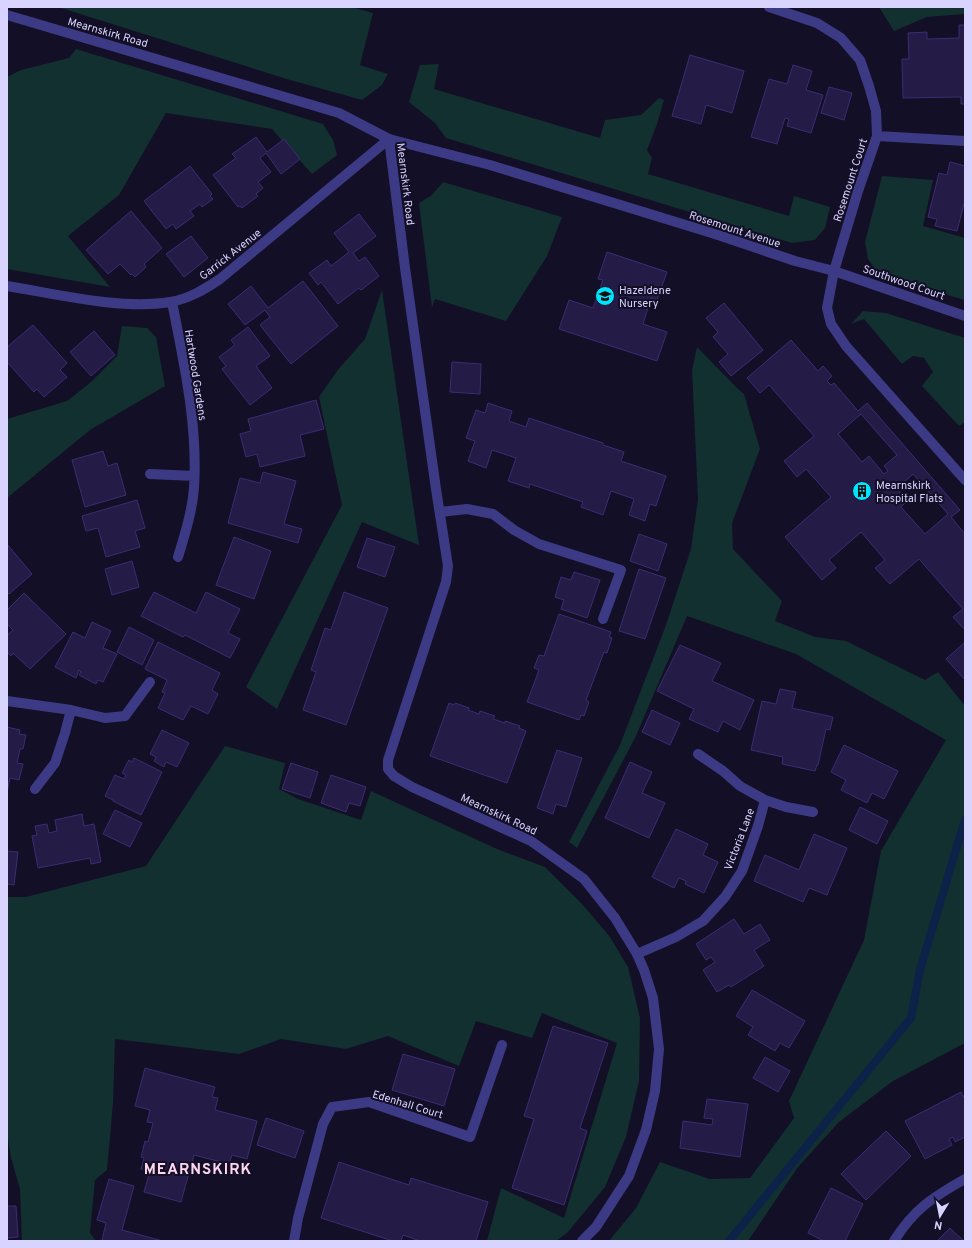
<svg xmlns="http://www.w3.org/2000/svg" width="972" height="1248" viewBox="0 0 972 1248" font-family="Overpass,sans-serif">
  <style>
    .green { fill: #12302f }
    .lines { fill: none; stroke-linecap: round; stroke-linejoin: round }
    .stream { stroke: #0c2248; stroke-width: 8 }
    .building { fill: #241b47; stroke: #3b2d73; fill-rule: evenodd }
    .minor { stroke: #3d3a85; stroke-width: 10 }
    .tertiary { stroke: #3d3a85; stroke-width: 10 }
    .labels { text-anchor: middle; stroke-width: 4; stroke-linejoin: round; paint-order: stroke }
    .street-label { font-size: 11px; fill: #d9d4ff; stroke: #130f26 }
    .poi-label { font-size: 11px; fill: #d9d4ff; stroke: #130f26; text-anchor: start }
    .district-label { font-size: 15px; font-weight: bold; letter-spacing: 1px; fill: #ffd6f0; stroke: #130f26 }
  </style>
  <rect width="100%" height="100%" fill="#130f26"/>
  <path class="green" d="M58,7h293l22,6 -13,52 28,9 -6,11 -20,15 -72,-20z
    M879,7h86v7l-38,3 -33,14z
    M76,49l247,75 10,16 4,15 -25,19 -40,-45 -106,-16 -47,82 -51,41 42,51 -103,-18v-192l14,-7 48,-12z
    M439,64l-5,25 166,49 5,-18 36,-5 18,-17 5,2 -7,24 -10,26 5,8 -4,16 141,42 5,-20 36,11 -5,21 -10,12 -23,3 -346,-105 -11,-15 -26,-21 11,-37z
    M882,176l51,4 -10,46 42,12v62l-85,-24 -12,-17 -3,-17z
    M443,182l119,35 -15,39 -41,65 -71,-22 -3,8 -13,-104 13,-8z
    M382,290l37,255 -57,-23 -85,187 -31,-22 96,-182 -23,-108 18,-26 28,-32z
    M863,311l23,2 79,25v84l-6,4 -37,-40 11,-14 -9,-14 -11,-2 -11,8 -38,-45 -13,5z
    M122,326l25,2 9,9 9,49 -75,44 -83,68v-79l60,-18 23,-18 27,-27z
    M697,347l40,41 7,6 16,55 -28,74 1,26 49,52 -7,20 40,16 31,4 79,39 13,-8 27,34v337l-72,38 -54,41 -41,45 -50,74h-139l27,-33 24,-46 50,17 40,-1 44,-60 -5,-17 75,-161 17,-89 65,-111 -150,-86 -109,-38 -51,120 -59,112 -8,-6 51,-97 46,-120 25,-76 7,-50 -6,-129z
    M225,746l60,17 -6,26 19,10 63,21 10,-29 126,58 48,18 38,38 27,32 18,30 12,51 -1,63 -13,56 -21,50 -37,45 -12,9h-69l14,-53 63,30 53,-175 -75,-30 -10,25 -56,-17 -17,45 -71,-30 -42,13 -65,-10 -42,15 -124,-15 -2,64 -6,67 -12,10 -5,53 6,8h-74l-2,-52 -9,-31 -4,-26v-235h19l120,-31z"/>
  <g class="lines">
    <path class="stream" d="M729,1241l182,-223 9,-48 45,-150"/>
  </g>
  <path class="building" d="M959,25h6v79h-4v-7l-58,1 -1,-39h7l-1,-26 19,-1v7l32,-1z
    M690,55l54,16 -12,42 -26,-8 -5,19 -29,-8z
    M793,65l19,6 -6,19 17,5 -12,38 -24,-7 2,-7 -4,-1 -8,26 -26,-7 18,-58 18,5z
    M829,87l23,6 -8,27 -23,-7z
    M256,137l11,15 17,-13 16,20 -19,15 -15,-21 -6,5 11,14 -13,10 5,6 -7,6 2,2 -16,12 -2,-2 -2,1 -25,-32 23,-17 -4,-4z
    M950,162l15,4v34l-8,31 -22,-5 2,-7 -9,-2 11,-44 8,2z
    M190,166l22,28 -2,2 3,3 -11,8 -2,-3 -10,7 4,5 -18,13 -3,-5 -7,5 -22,-28z
    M131,211l31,37 -18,16 2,3 -11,10 -3,-3 -1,1 -11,-11 -12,10 -22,-24z
    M359,214l17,22 -23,17 6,8 6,-4 14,19 -18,14 -2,-2 -21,16 -17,-22 -3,3 -9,-12 18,-13 4,6 18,-14 -15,-19z
    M191,236l17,22 -24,19 -18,-23z
    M607,252l60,20 -10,28 -6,-2 -8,26 24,8 -10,29 -98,-32 10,-29 24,8 10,-28 -5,-1z
    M303,281l35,45 -47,38 -31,-39 10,-8 -5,-7 -20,15 -17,-21 23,-18 17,22z
    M724,303l39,47 -32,26 -12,-14 9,-8 -15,-17 5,-5 -12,-14z
    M33,325l34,38 -7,7 7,7 -23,20 -7,-8 -3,3 -27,-30v-15z
    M248,327l22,29 -14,10 16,22 -22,17 -28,-36 4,-3 -7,-9 16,-12 -4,-5z
    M94,331l21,24 -24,21 -21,-24z
    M791,340l27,31 5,-5 9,10 -5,5 4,4 3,-2 24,28 9,-8 93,107 -9,7 14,17v96l-12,-13 10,-8 -44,-50 -29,25 -15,-16 10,-8 -24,-28 -32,28 7,8 -14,12 -37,-43 46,-40 -25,-28 -9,8 -13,-16 30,-25 -45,-51 -9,8 -13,-15zM861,414l36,41 -13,11 4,5 -4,3 -15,-18 -7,6 -24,-28zM913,474l35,40 -23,20 -24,-27 6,-6 -14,-17 4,-3 4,4z
    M452,362l29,2 -1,30 -30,-2z
    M316,400l8,29 -24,6 5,21 -45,11 -3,-13 -11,3 -6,-23 11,-3 -3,-12z
    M488,403l24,8 -3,10 17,6 3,-9 74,25v2l21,7 -3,9 45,15 -10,30 -6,-2 -5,17 -16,-6 5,-16 -23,-8 -8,24 -22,-8 2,-5 -53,-18 -1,4 -21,-7 8,-23 -24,-8 -6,18 -18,-7 7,-20 -9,-3 10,-28 9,3z
    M103,451l5,15 9,-3 9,32 -41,12 -13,-47z
    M263,472l33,9 -12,43 18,5 -4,14 -70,-20 12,-45 20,5z
    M137,500l8,28 -10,3 5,16 -34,10 -8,-29 -12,3 -4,-15z
    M639,534l28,10 -9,27 -28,-10z
    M234,537l37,14 -17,48 -38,-14z
    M367,538l28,9 -10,30 -28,-10z
    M7,544l25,30 -23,20 -2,-2z
    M132,561l7,26 -27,8 -7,-26z
    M639,569l27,9 -21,61 -26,-8z
    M574,572l26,8 -13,38 -26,-9 3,-9 -9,-3 6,-20 10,3z
    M154,592l42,21 10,-21 34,17 -12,24 12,6 -10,19 -45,-23 -2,2 -42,-21z
    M344,592l44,16 -42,117 -43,-15 13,-38 -5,-2 14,-42 6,2z
    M24,593l42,41 -36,35 -17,-16 -2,3 -4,-4v-17l6,-5 -6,-6v-14z
    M559,614l52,18 -2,5 3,1 -5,15 -3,-1 -18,48 3,2 -5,14 -3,-1 -2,5 -52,-18 12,-32 -5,-2 5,-13 5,1z
    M92,622l19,9 -8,17 14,6 -14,28 -5,-2 -2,4 -17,-9 2,-3 -2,-2 -3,8 -21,-11 18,-35 12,6z
    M129,627l25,13 -12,25 -25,-13z
    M158,642l62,31 -8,17 6,4 -10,20 -17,-8 -8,14 -25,-12 7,-15 -3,-1 5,-12 -22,-11z
    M964,643l1,1v36l-19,-21z
    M680,645l41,18 -9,18 42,19 -14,30 -17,-9 -5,11 -29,-13 5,-10 -37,-18z
    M780,689l16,3 -4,16 41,9 -3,13 -4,-1 -8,36h-1l-2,6 -33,-7 1,-7 -32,-7 11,-49 14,3z
    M449,703l5,2 1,-2 14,5 -1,2 11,4 1,-3 15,5 -2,3 12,4v-2l15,5 -1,2 7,3 -19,52 -77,-27z
    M652,710l28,13 -10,22 -28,-13z
    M7,727l13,3 -1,4 7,1 -3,14h-3l-3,14 6,1 -4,16 -9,-2 -3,15z
    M162,730l27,13 -12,24 -11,-5 -2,5 -10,-6 2,-4 -6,-3z
    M844,745l54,26 -14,28 -12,-6 -5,10 -26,-13 5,-10 -15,-8z
    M557,750l25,8 -16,49 -10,-3 -3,10 -16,-6z
    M134,758l28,14 -21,43 -28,-14v-1l-8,-4 10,-21 9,4 2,-4 -4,-2 7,-13 3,2z
    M630,762l22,10 -10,21 23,10 -16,35 -44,-20z
    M291,763l27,9 -8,26 -28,-9z
    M331,775l35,12 -6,19 -11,-3 -3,9 -25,-9z
    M860,807l28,14 -11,23 -28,-14z
    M115,810l27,13 -12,24 -27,-13z
    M82,814l2,12 10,-2 7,38 -10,2 -1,-6 -52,10 -6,-32 5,-1 -2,-9 12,-2 2,9 8,-2 -2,-11z
    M676,829l32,15 -5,11 15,7 -14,31 -19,-9 1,-3 -7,-3 -5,10 -22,-11z
    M814,834l33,14 -20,47 -18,-7 -6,14 -49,-21 11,-26 34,15z
    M7,851l11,1 -4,33 -7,-1z
    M734,919l10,15 16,-10 10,16 -16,10 10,16 -33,21 -2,-2 -12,7 -14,-22 12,-8 -4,-5 -5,3 -10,-16z
    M752,990l53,31 -16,27 -9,-5 -5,8 -27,-16 5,-8 -17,-11z
    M553,1026l55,17 -28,85 7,3 -23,74 -52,-17 22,-69 -10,-3z
    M403,1054l52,15 -11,37 -52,-16z
    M765,1057l25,14 -12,21 -25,-14z
    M145,1068l70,19 -3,10 6,1 -3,12 42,11 -10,38 -15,-4 -3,9 -35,-9 -13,47 -37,-10 6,-21 -9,-2 3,-11 -3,-1 4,-16 3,1 5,-19 -6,-1 3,-12 -15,-4z
    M961,1092l4,7v38l-10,5 -2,-5 -4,2 3,6 -27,14 -20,-38z
    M707,1099l41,5 -8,53 -60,-9 3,-27 29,4 1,-6 -9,-1z
    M266,1118l38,13 -9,27 -38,-13z
    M886,1131l25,25 -45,44 -25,-26z
    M339,1162l70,23 2,-7 77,24 -12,39h-56l-17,-6 -2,6h-8l-72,-23z
    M109,1179l25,7 -12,44 41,11h-56l-5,-1 4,-17 -9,-3z
    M831,1188l32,16 -18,37h-21l-16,-8z
    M7,1206h9l2,31 -11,1z
    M950,1228l3,3 11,10h-27z"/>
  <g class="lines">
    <path class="minor" d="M769,7l48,16 24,15 19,22 9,26 7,25 1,25 -19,55 -24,80 -7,37 4,16 15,22 119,134
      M877,136l88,5
      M7,286c50,8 114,24 163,16 19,-3 35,-13 50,-23l169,-140 101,26 225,69 80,27 39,10 131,45
      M172,302c12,61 26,123 22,186 -2,24 -9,46 -16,69
      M150,474l44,2
      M440,512l27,-3 26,5 21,16 25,14 82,26 -18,49
      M7,701l64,9 34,8 20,-2 25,-34
      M698,754l25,17 17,15 25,14 21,7 27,5
      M35,789l20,-26 10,-30 6,-23
      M637,954l39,-17 27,-16 22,-24 17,-26 16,-45 7,-26
      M294,1241l4,-23 25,-94 9,-17 37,-5 101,35 32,-92
      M894,1241c20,-32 39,-44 71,-62"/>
    <path class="tertiary" d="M7,15l332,98 50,26 16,129 31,221 12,77 -2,16 -58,178v9l6,7 18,11 119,54 53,38 31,39 22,36 7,16 9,28 6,51 -4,42 -9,39 -17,46 -33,51 -14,14"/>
  </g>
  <defs>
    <g id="school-disc" transform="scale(1)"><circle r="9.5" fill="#00e5ff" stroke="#130f26"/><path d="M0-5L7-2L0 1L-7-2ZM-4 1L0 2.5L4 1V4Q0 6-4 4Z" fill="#111"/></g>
    <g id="building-disc" transform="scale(1)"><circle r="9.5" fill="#00e5ff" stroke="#130f26"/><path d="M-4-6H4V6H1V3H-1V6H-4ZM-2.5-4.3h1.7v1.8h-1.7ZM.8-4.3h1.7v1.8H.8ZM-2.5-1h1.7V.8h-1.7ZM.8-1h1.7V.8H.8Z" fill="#111"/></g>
  </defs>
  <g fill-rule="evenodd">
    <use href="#school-disc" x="605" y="296"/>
    <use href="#building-disc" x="862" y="491"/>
  </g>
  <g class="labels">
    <g class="street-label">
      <text transform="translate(108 32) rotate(16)" y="4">Mearnskirk Road</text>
      <text transform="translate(850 180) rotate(-72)" y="4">Rosemount Court</text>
      <text transform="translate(406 184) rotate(83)" y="4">Mearnskirk Road</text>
      <text transform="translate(735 229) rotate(18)" y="4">Rosemount Avenue</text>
      <text transform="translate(230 254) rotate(-38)" y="4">Garrick Avenue</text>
      <text transform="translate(904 282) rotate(19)" y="4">Southwood Court</text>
      <text transform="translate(196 375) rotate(81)" y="4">Hartwood Gardens</text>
      <text transform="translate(499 814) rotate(25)" y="4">Mearnskirk Road</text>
      <text transform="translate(739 839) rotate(-69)" y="4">Victoria Lane</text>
      <text transform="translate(408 1104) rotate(17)" y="4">Edenhall Court</text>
    </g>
    <g class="poi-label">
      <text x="619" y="294">Hazeldene<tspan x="619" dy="13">Nursery</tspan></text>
      <text x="876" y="489">Mearnskirk<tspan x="876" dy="13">Hospital Flats</tspan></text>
    </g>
    <g class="district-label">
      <text x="198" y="1174">MEARNSKIRK</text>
    </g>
  </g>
  <rect width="972" height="1248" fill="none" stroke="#d9d4ff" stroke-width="16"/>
  <g transform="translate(940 1216) rotate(190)" stroke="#130f26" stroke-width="3" paint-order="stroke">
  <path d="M0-3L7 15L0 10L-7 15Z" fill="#d9d4ff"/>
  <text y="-6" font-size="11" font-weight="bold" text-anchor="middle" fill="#d9d4ff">N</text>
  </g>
</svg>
